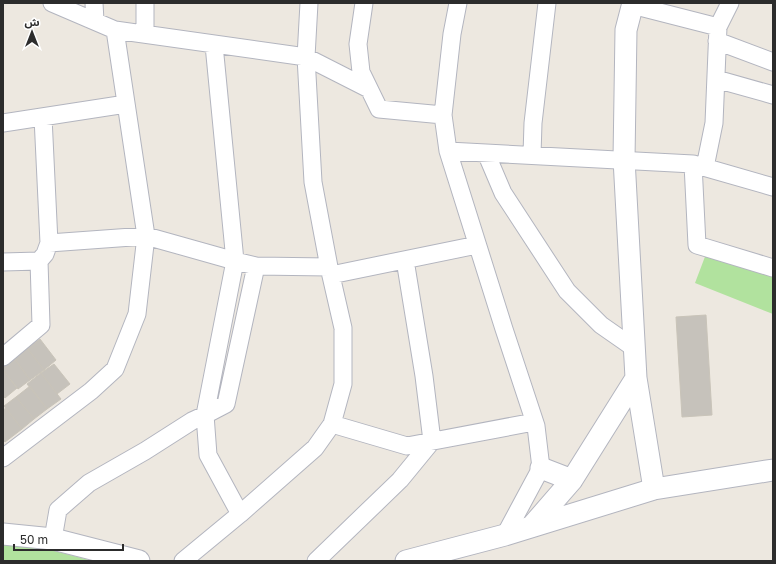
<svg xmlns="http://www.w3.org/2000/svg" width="776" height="564" viewBox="0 0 776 564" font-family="'Golos Text','Noto Sans Arabic',sans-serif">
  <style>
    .grass { fill: #b1e29e }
    .building { fill: #c6c2bb; stroke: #c9c4b9 }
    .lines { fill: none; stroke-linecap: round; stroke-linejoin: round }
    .minor-casing { stroke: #b3b5bf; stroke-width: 19 }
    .tertiary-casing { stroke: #b3b5bf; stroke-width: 23 }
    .minor { stroke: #fff; stroke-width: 17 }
    .tertiary { stroke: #fff; stroke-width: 21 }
  </style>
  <rect width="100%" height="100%" fill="#ede8e0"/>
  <path class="grass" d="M706,254l67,19v41l-78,-31z
    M3,544l52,7 38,10h-90z"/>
  <path class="building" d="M706,315l6,100 -30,2 -6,-100z
    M40,339l16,21 -12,10 -17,-22z
    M24,344l20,26 -14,10 -19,-26z
    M12,355l18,25 -12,9 -15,-19v-8z
    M54,364l16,20 -13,10 -16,-21z
    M3,370l14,18 -12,10 -2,-2z
    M41,373l20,26 -14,10 -20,-25z
    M30,386l17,23 -13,10 -18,-22z
    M16,397l18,22 -12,10 -18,-23z
    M6,408l16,21 -17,13 -2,-2v-30z"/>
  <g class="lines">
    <g class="minor-casing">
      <path id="minor" d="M52,3l63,27 191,27 63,32
        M94,3l1,18
        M364,3l-6,41 3,28 18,37 64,6
        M458,3l-6,31 -9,81 5,36 56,178 32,97 5,42 -36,67
        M632,5l86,22
        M145,34v-31
        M717,41l56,21
        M716,79l57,16
        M3,123l123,-19
        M448,151l245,13 80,23
        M486,153l17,40 64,98 34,34 33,23
        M532,155l1,-32 14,-120
        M693,164l4,81 76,23
        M705,167l9,-44 4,-96 12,-24
        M49,243l97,-7 89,25 21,5 -30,138 -21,11 3,40 32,59
        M3,262l36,-1
        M256,266l73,1
        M331,275l146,-30
        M3,357l38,-32 -2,-64 6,-7 4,-11 -6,-126
        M332,424l75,22 127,-24
        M3,458l88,-67 24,-22 22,-55 9,-78 -31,-206
        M53,539l5,-29 31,-27 56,-32 47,-30 13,-6 30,-154 -21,-216
        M183,561l57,-47 75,-66 17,-24 11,-40v-56l-14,-61 -16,-85 -7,-125 3,-54
        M316,561l84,-81 32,-39 -8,-65 -19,-116"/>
    </g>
    <g class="tertiary-casing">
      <path id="tertiary" d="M633,3l-7,27 -2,129 12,219 18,111
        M541,468l31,12
        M532,526l40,-46 64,-102
        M3,534l50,5 86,22
        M406,561l99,-26 149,-46 119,-19"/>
    </g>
    <use href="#minor" class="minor"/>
    <use href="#tertiary" class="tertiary"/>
  </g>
  <rect width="776" height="564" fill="none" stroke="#2c2c2c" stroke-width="8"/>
  <g transform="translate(32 32)" stroke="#ffffff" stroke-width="3" paint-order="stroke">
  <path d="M0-3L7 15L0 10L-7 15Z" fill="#2c2c2c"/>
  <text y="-6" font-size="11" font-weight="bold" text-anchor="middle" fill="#2c2c2c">ش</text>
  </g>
  <path d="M14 544v6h109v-6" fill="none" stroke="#2c2c2c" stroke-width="2"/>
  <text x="20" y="544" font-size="12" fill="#2c2c2c" stroke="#ffffff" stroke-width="3" paint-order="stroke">50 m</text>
</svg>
